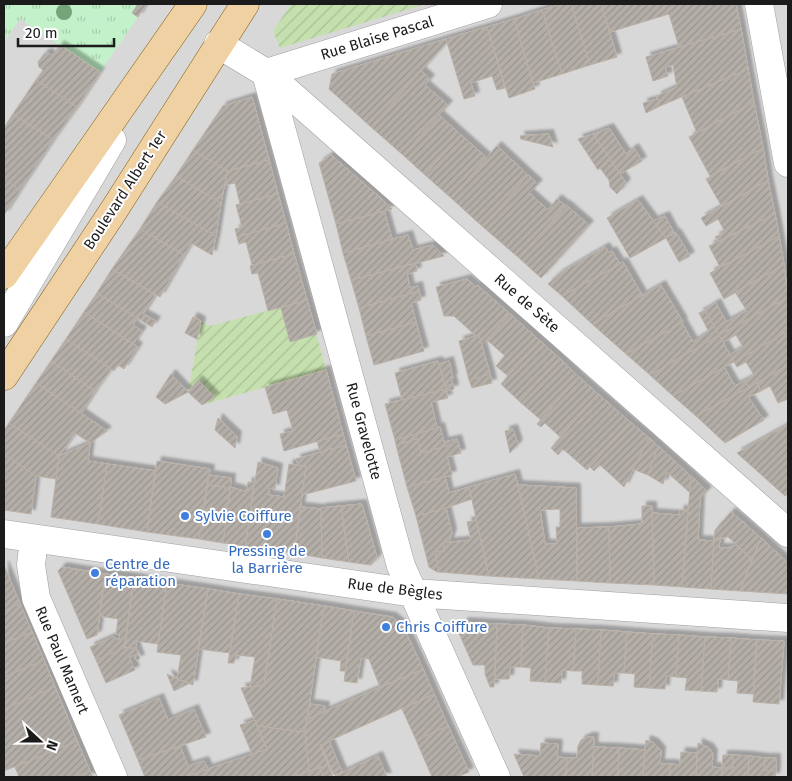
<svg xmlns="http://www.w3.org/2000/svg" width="792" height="781" viewBox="0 0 792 781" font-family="'Fira Sans',sans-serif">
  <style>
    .residential { fill: #d9d8d8 }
    .park { fill: url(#park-tufts) }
    .garden { fill: url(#garden-furrows) }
    .building { fill: url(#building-hatch); stroke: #bbb0a7; fill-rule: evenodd; filter: url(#shadow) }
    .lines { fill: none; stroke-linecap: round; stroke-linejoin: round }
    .minor-casing { stroke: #9f9f9f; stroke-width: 29 }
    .major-casing { stroke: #816012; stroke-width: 29 }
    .minor { stroke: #fff; stroke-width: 28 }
    .major { stroke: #efd1a4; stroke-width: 28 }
    .tree { fill: #77a378 }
    .shop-dot { fill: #3f7fe0; stroke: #fff; stroke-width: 2 }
    .labels { text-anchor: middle; stroke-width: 4; stroke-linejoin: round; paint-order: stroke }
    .street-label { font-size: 15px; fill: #1b1b1b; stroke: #fff }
    .shop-label { font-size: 15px; fill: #366cbe; stroke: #fff; text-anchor: start }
  </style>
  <defs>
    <pattern id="park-tufts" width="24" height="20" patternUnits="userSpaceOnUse" patternTransform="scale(1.25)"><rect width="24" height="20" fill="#c3f1c9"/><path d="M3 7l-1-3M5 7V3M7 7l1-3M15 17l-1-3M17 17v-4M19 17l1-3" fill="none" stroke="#a7ceac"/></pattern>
    <pattern id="garden-furrows" width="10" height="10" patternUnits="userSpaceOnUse" patternTransform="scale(1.25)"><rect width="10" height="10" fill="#c5e0ae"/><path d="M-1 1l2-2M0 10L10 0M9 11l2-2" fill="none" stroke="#a9c095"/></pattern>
    <pattern id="building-hatch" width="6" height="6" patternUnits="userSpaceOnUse" patternTransform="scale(1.25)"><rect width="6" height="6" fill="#b4aea8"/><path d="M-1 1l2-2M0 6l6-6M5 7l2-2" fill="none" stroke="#9a9590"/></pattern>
    <filter id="shadow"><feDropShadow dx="4.5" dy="-4.5" stdDeviation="1" flood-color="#0004"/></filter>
  </defs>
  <rect width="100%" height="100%" fill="#ece9e2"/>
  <path class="residential" d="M4,4h784v773h-784z"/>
  <path class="park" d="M4,4h134l-6,9 6,4 -38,55 -80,-53 -16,23z"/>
  <path class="garden" d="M291,4h135l-146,44 -7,-17z
    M307,300l19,70 -124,35 -14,-13 13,-71 9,5z"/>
  <path class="building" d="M138,4h8l-8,13 -6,-4z
    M562,4h9l19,61 -28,9 -20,-64z
    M571,4h30l16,53 -27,8z
    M601,4h135l5,25 -62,18 -10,-33 -59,18z
    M542,10l20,64 -29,9 -19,-64z
    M514,19l21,70 -26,9 -22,-71z
    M487,27l18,61 -8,2 -5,-14 -21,7 4,13 -11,3 -18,-60z
    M741,29l7,40 -88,37 -3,-10 20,-9 -4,-22 -8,2 3,9 -15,5 -7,-24z
    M446,39l1,3 -76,85 -42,-38 3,-15z
    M60,45l40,27 -23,35 -41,-27 7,-10 -4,-3 -1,-5 6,-8 4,-1 4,3z
    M748,69l6,33 -57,31 -15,-36z
    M421,71l9,8 -5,6 23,20 -45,50 -32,-28z
    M36,80l41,27 -24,33 -40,-26z
    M252,97l17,63 -42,11 -34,-21 30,-44z
    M658,99l2,7 -14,7 -3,-10z
    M754,102l9,46 -53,28 -21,-39z
    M13,114l40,26 -33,50 -16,-11v-51z
    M439,115l22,20 -36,40 -22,-20z
    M609,128l17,26 8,-6 8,13 -22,13 -27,-40z
    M549,134l4,13 -32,-8 -1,-3z
    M593,134l16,24 -11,12 -20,-31z
    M461,135l26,23 -36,40 -26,-23z
    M497,146l31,29 -45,52 -32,-29z
    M763,148l5,32 -46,27 -16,-28z
    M193,150l34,21 -6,32 -45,-27z
    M331,155l45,39 16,15 -56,15 -17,-61z
    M609,158l17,25 -9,11 -7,-7 -1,-7 -9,-12z
    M269,160l9,34 -38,10 -5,-21 -10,2 2,-14z
    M528,175l10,9 -9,9 19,17 9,-11 9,7 -47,52 -36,-31z
    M176,176l45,27 -5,33 -59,-34z
    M4,179l16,11 -16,25z
    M768,180l7,34 -57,27 -3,-4 10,-5 -7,-13 -12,7 -5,-8z
    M278,194l8,29 -49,14 -2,-8 7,-2 -6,-22z
    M638,200l28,38 -36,20 -23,-40z
    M157,202l59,34 -4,19 -21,-12 -7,12 -44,-26z
    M566,205l23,20 -48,53 -22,-20z
    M384,211l8,28 -49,14 -7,-29z
    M775,214l4,22 -59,31 -11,-21z
    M665,216l9,17 -8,5 -13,-17z
    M286,223l8,31 -42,11 -6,-23 -7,2 -2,-7z
    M140,229l44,26 -24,42 -48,-28z
    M676,233l14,23 -11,6 -13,-24z
    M408,235l5,15 20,-5 11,11 -93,24 -8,-27z
    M779,236l5,29 -60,34 -14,-26z
    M605,247l4,6 3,-2 8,13 -58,32 -14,-12 11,-10z
    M294,254l13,46 -39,11 -10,-38 -6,1 -2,-8z
    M623,262l19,33 -50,29 -30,-28z
    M415,263l2,8 -10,3 3,14 8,-2 1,5 -60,17 -8,-28z
    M784,265l4,32 -69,38 -14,-25 11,-7 10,19 21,-11 -12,-19z
    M112,269l43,26 -12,19 13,7 -4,6 -55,-34z
    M467,279l9,8 1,-2 33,29 -28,31 -3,-10 -3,1 -22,-20h-10l-8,-29z
    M661,285l22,37 -57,32 -34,-30z
    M419,291l2,9 -10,3 5,19 -50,14 -7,-28z
    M97,293l40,25 -4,7 9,6 -9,13 -49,-32z
    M788,297v34l-54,31 -4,-7 13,-8 -7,-12 -13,7 -4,-7z
    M307,300l10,34 -27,8 -9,-34z
    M705,310l14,25 -69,40 -24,-21 56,-31 11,19 16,-10 -10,-19z
    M84,312l54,35 -14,22 -6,-4 -4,6 -48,-32z
    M510,314l30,27 -32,35 -12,-10 9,-10 -18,-16z
    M193,317l8,4 -4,18 -12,-6z
    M416,322l8,29 -50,14 -8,-29z
    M788,331v34l-39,22 -4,-6 9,-6 -8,-13 -9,5 -3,-5z
    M479,335l11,39 -21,6 -10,-39z
    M719,335l15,27 -10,5 -51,29 -23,-21z
    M66,339l45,30 -16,22 -44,-30z
    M540,341l19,17 -39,44 -19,-18z
    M559,358l20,19 -38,43 -21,-18z
    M51,361l44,30 -14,22 -45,-30z
    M438,361l8,28 -44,11 -7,-27z
    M449,361l4,17h-2l2,6 -8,2 -6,-22z
    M788,365v34l-10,4 -8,-17 -9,5 -4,-8z
    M724,367l11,19 10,-5 4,6 -53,29 -23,-20z
    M326,370l17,64 -59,17 -4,-17 13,-3 -6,-21 -14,4 -8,-27z
    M171,374l17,18 -23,12 -9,-7z
    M490,374l2,9 -20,5 -3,-8z
    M579,377l19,17 -38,43 -15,-14 -4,4 -4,-3z
    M198,380l17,17 -13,8 -14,-13z
    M36,383l45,30 26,18 -17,12 -15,-10 -16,23 -50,-33z
    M757,383l4,8 -13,6 16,23 -39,23 -29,-27z
    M453,384l1,5 -8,2 2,7 -17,4 6,26 -42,12 -10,-36 61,-15 -1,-3z
    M598,394l32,28 -43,48 -24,-21 -5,6 -7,-7z
    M218,418l19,18 -2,12 -20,-18z
    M630,422l19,16 -25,49 -24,-22 -6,6 -4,-4z
    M9,423l50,33 -3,23 -20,-3 -32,-22v-23z
    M788,425v69l-3,2 -48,-43z
    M440,427l4,15 5,-1 1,4 -29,8 -4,-14 -21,6 -1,-5z
    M513,429l5,15 -8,9 -5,-22z
    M343,434l3,11 -26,7 -3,-11z
    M649,438l9,8 -10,29 -15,-6z
    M417,439l4,14 29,-8 -1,-4 8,-2 4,14 -14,4 5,18 -45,12 -11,-42z
    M90,443l-2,18 19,3 -9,60 -47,-7 8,-61z
    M346,445l10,36 -54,14 4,-29 -8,-1 -2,-6z
    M658,446l33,30 -2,16 -22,-20 -4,12 -15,-9z
    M4,454l32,22 -5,38 -27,-4z
    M157,461l53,8 -11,70 -52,-7z
    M258,462l20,6 -3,21 -6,-1v7l15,2 5,-33 17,2 -12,87 -49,-7z
    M107,464l48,7 -8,61 -49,-8z
    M515,474l3,11 21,94 -50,-3 -20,-89z
    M208,475l23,3 -1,12 -5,-1v-2l-18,-2z
    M691,476l16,15 -7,7 -2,42 16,1 -3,48 -29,-2z
    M445,477l4,16 20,-6 3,12 -26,9 -30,8 -9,-29z
    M248,482l6,1 -9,63 -22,-3 7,-56 17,5z
    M207,485l18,2v2l5,1 -7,53 -24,-4z
    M518,485l58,3 1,93 -38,-2zM560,509v18h-4l1,17h-12l-5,-34z
    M362,504l15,54 -6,7 -22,-3 -8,-56z
    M341,506l8,56 -27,-4 -1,-50z
    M642,506h10l2,79 -44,-2 -1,-56 33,-3z
    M301,507l20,2 1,49 -28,-5z
    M446,508l6,25 -3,9 -6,1 2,8 -10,1 4,20h-2l-8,-5 -13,-51z
    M680,510h8l-6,77 -28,-2 -2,-72 27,2z
    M731,512l11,9 -14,16 -14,2 1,-9z
    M476,520l13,56 -50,-4 -4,-20 10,-1 -2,-8 28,-3 -4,-18z
    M742,521l19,17 -9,21 -24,-22z
    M609,527l1,56 -33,-2v-53z
    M761,538l27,25v31l-48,-3z
    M714,539h6l-1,9h9l8,-3 16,14 -12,32 -29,-2z
    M4,565l16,39 -16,7z
    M62,567l43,7 -8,61 -10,4 -29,-68z
    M105,574l29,4 -10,70 -28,12 -6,-13 23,-10 6,3 1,-5 -4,-1 2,-15 -19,-3z
    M134,578l33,5 -9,61 -22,-3v7h-11z
    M167,583l41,6 -15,96 -16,-6 4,-24 -24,-3z
    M208,589l31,5 -9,59 -32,-4z
    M239,594l38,5 -13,86 -14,2 5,-30 -19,-2 -2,8h-6z
    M277,599l47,7 -19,126 -48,-6 -16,-38 23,-3z
    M20,604l12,28 -28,11v-32z
    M324,606l30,5 -9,60h-5l1,-10 -25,-4z
    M354,611l38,6 11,9 20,43 -43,18 -11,-28 -8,-1 -4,25 -13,-2z
    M464,622l33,2 -3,63h-4l-5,-13v-9h-12l-15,-34z
    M497,624l26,1 -2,42h-11l-1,12h-14z
    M523,625l26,3 -4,54 -15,-1 1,-13 -10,-1z
    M549,628l27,1 -3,42 -11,-1 -1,13 -16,-1z
    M576,629l25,1 -3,55 -16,-1v-13h-9z
    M601,630l26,2 -3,41h-10l-1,13 -15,-1z
    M32,632l12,28 -40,17v-34z
    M627,632l26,2 -4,54 -15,-1 1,-13 -11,-1z
    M653,634l26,1 -3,42 -10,-1 -1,13 -16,-1z
    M679,635l26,2 -4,54 -16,-1 2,-12 -11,-1z
    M705,637l26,1 -3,42 -10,-1 -1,13 -16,-1z
    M731,638l26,2 -4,54 -16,-1 1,-12 -10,-1z
    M757,640l27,1 -5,63 -26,-2z
    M124,648h12l4,11 -4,1 -2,-5 -5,2 6,13 -29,13 -10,-23z
    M44,660l11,27 -51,22v-32z
    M423,669l11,25 -114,51 8,20 -19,6 -4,-39 2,-13z
    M167,674l10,5 13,4 -16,8z
    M55,687l22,54 -73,30v-62z
    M434,694l14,32 -32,14 -14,-31z
    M159,698l9,22 26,-11 12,28 -68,23 -19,-45z
    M309,704l16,2 -1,6 -17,7z
    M255,720l12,29 -15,5 -12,-29z
    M257,726l48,6 4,39 -16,6h-109l83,-28z
    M448,726l21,46 -12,5h-25l-16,-37z
    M588,737h6l-2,40h-26l1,-19h10l1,-12 3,-6z
    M646,740l8,3 7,8 -1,13h10v13h-27z
    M77,741l13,30 -15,6h-56l-4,-10z
    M329,741l13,31 -8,3 -13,-30z
    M541,743l17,1 -1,13 10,1 -1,19h-42l-10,-23 26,2z
    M698,743l11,5 4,6 -1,13 10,1v9h-26z
    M180,746l8,20 16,-5 4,8 -24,8h-39l-7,-17z
    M594,747l25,1 -1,29h-26z
    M619,748l26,2 -2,27h-25z
    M681,752l16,1 -1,24h-26v-13l10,1z
    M723,755h10v13h-11z
    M733,755l16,1 -1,21h-26v-9h11z
    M378,756l9,21h-63l-4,-9 8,-3 5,12z
    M749,756l16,2 -1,12 12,1 -1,6h-27z
    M765,758h11v13l-12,-1z
    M320,768l4,9h-31l16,-6z
    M90,771l3,6h-18z"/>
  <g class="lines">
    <g class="minor-casing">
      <path id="minor" d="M759,4l29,159
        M218,44l48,29 522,460
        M266,73l135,493 95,211
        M266,73l222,-69
        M4,323l108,-183
        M4,534l410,59 374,25
        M34,539l-3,26 5,33 77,179"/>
    </g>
    <g class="major-casing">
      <path id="major" d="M4,275l189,-271
        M4,376l110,-166 131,-206"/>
    </g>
    <use href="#minor" class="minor"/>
    <use href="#major" class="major"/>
  </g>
  <circle class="tree" cx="64" cy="12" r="8"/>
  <g class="shop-dot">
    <circle cx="185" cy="516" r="5"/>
    <circle cx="267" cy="534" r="5"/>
    <circle cx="95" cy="573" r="5"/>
    <circle cx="386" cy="627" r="5"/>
  </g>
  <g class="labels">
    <g class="street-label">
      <text transform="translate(377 38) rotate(-17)" y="5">Rue Blaise Pascal</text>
      <text transform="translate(125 190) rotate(-57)" y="5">Boulevard Albert 1er</text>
      <text transform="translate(527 303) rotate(41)" y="5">Rue de Sète</text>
      <text transform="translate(364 431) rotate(75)" y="5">Rue Gravelotte</text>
      <text transform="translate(395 589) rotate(7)" y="5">Rue de Bègles</text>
      <text transform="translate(62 660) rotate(67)" y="5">Rue Paul Mamert</text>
    </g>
    <g class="shop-label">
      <text x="195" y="521">Sylvie Coiffure</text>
      <text x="267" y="556" text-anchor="middle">Pressing de<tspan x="267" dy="17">la Barrière</tspan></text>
      <text x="105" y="569">Centre de<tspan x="105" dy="17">réparation</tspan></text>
      <text x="396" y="632">Chris Coiffure</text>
    </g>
  </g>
  <rect width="792" height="781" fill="none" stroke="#1b1b1b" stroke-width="10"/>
  <g transform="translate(40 741) rotate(111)" stroke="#ffffff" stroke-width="4" paint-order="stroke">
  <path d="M0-4L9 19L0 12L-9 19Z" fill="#1b1b1b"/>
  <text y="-8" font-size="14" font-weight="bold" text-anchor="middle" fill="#1b1b1b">N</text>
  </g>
  <path d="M18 38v8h96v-8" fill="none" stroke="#1b1b1b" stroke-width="2.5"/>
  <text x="25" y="38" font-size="15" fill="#1b1b1b" stroke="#ffffff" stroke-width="4" paint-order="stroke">20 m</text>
</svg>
